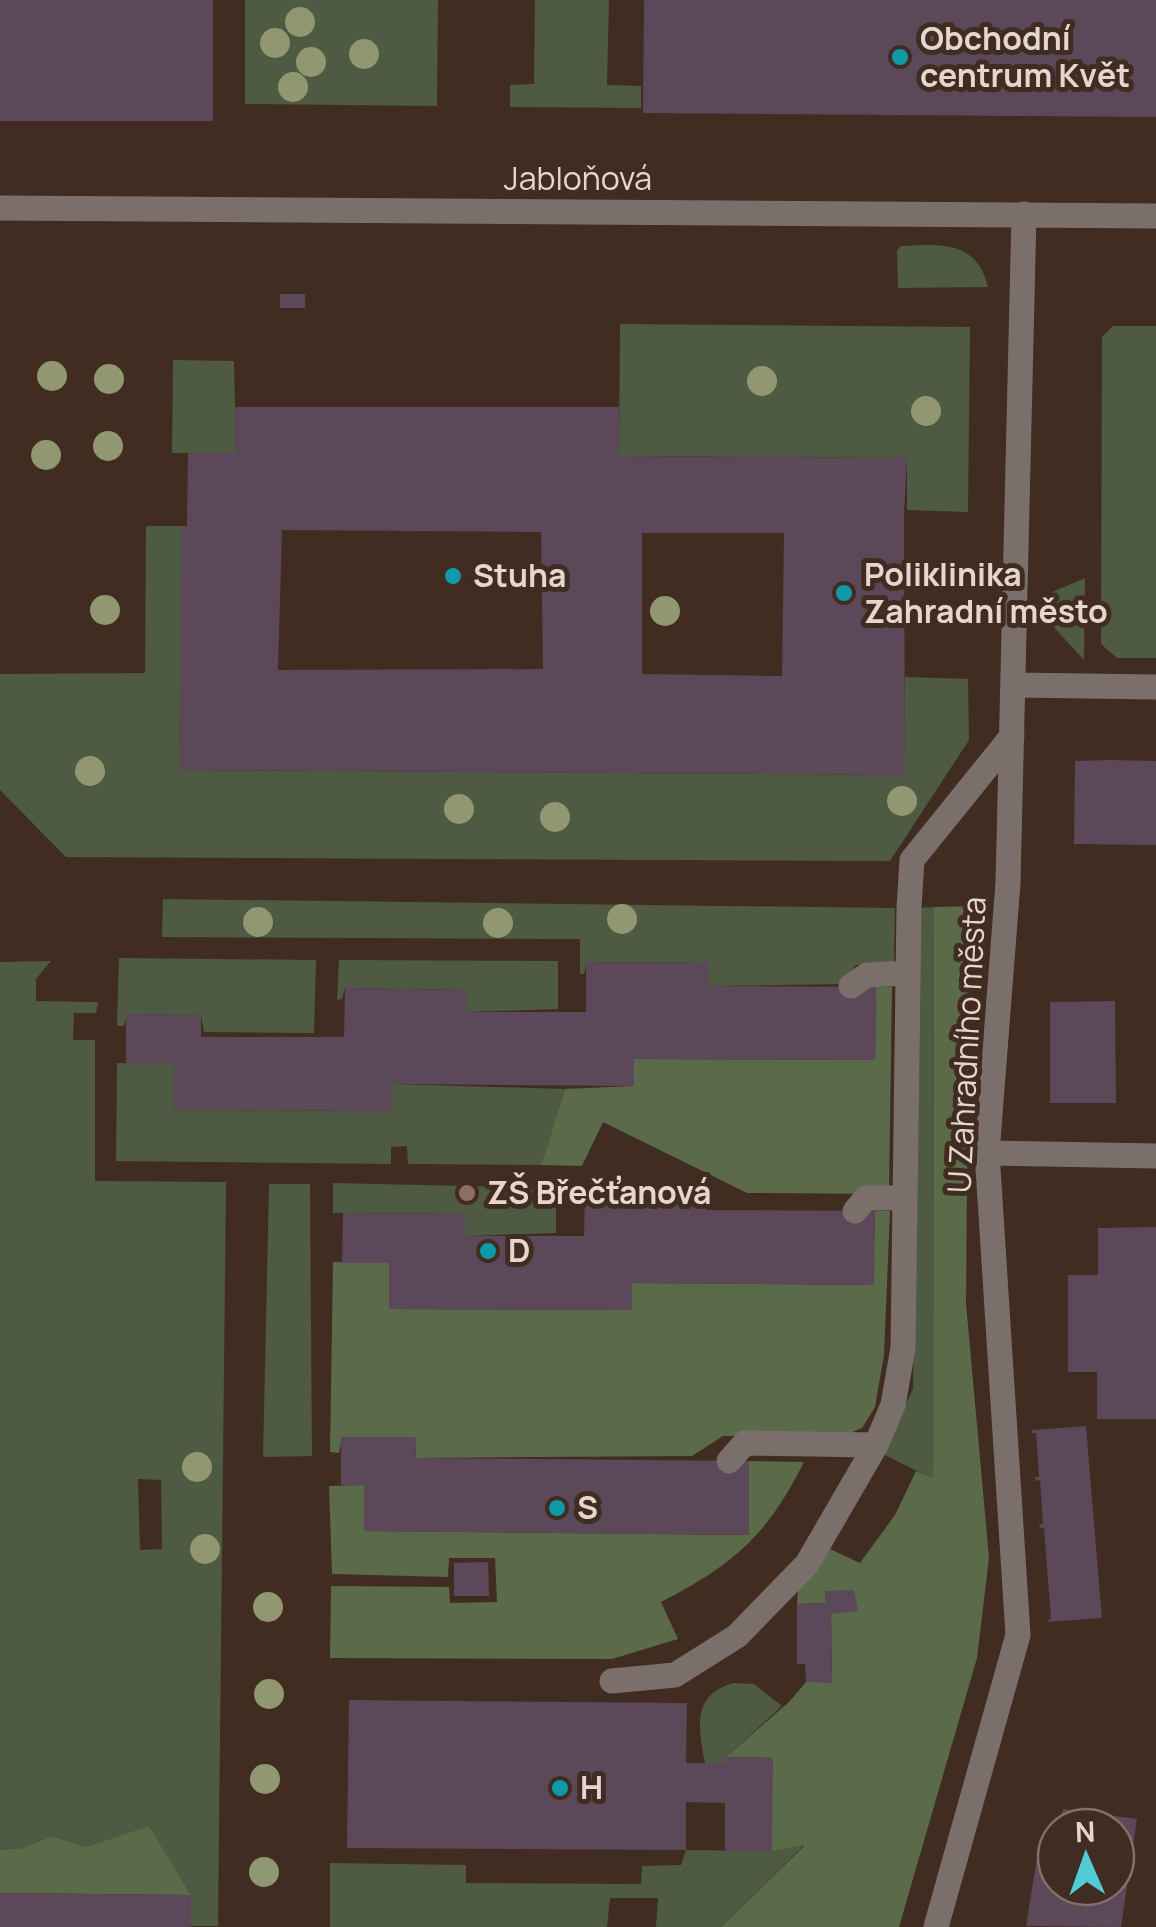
<svg xmlns="http://www.w3.org/2000/svg" width="1156" height="1927" viewBox="0 0 1156 1927" font-family="Manrope,sans-serif">
  <style>
    .green { fill: #4e5a41; fill-rule: evenodd }
    .forest { fill: #5b6a49 }
    .building { fill: #5b4858; fill-rule: evenodd }
    .lines { fill: none; stroke-linecap: round; stroke-linejoin: round }
    .minor { stroke: #7b6f6c; stroke-width: 25 }
    .tree { fill: #909771 }
    .culture-dot { fill: #0f9aa8; stroke: #412c21; stroke-width: 4 }
    .education-dot { fill: #8d6e63; stroke: #412c21; stroke-width: 4 }
    .labels { text-anchor: middle; stroke-width: 10; stroke-linejoin: round; paint-order: stroke }
    .poi-label { font-size: 32px; font-weight: bold; fill: #e5d7d0; stroke: #412c21; text-anchor: start }
    .street-label { font-size: 32px; fill: #e5d7d0; stroke: #412c21 }
  </style>
  <rect width="100%" height="100%" fill="#412c21"/>
  <path class="green" d="M245,0h193l-1,106 -192,-2z
    M535,0h74l-2,85 34,1v22l-131,-1v-22l24,-1z
    M901,246c39,-2 76,-6 87,41l-90,1 -1,-37z
    M620,324l350,3 -2,185 -61,-2v-52l-288,-2z
    M1113,326h43v332h-39l-16,-14 1,-307z
    M173,360l61,1 2,92h-64z
    M146,526h37l-3,244 724,5 1,-98 63,2 1,61 -79,121 -824,-4 -66,-67v-116l145,-1z
    M1085,578l-1,82 -34,-37 -7,-27z
    M163,899l732,9 -1,56 -38,1 -14,19 -133,2 -1,-23 -121,-1 -3,12h-4v-35l-418,-2z
    M934,907l-1,572 -52,-26 32,-64 5,-481z
    M119,958l197,2 -2,73 -110,-1 -3,-17 -74,-1 -3,12h-7z
    M339,960l219,1v48l-91,3 -1,-22 -121,-2 -3,11 -5,1z
    M51,961l-15,18v22l62,1 -2,11h-22l-1,27h22v141l131,1 -8,744h-27v-31l-42,-68 -63,20 -34,-11 -30,12 -22,2v-888zM138,1479l23,1 1,69 -22,1z
    M117,1063l57,1v46l217,1 1,-27 173,5 -24,76 -133,-1 -1,-18 -16,1v17l-275,-3z
    M333,1183l223,5v45l-91,3 -1,-22 -131,-1z
    M269,1184h41l2,272 -49,1z
    M733,1683l21,1 28,22 -56,51v6h-21c-7,-37 -13,-68 28,-80z
    M806,1843l-85,84h-65l2,-29h-48l-3,29h-277v-64l136,2v18l175,1 1,-18 39,-1 5,-15 86,1z"/>
  <path class="forest" d="M979,906l-10,40 -3,357 23,255 -12,100 -78,269h-178l84,-82 -33,6v-93l-46,-1 63,-55 17,-20h26l-1,-68 -6,-23 1,12 -29,1 1,-16 30,-40 32,15 35,-48 21,-44 17,7 1,-571z
    M876,987h16l-3,207 -142,-1 -144,-71 -21,44 -41,-1 24,-76 68,-3 1,-27 241,1z
    M875,1211h15l-6,144 -9,52 -13,21 -21,9 -118,-1 -31,20 -276,2 -1,-21h-73l-3,16 -9,-1 3,-190 56,1v46l242,1 1,-27 241,2z
    M749,1461l55,1c-37,74 -71,103 -143,140l17,37 -66,20 -282,-1 1,-72 118,1 1,16 47,-1 -2,-44h-46l-1,19 -116,-3 -3,-88 35,-1 1,46 384,4z
    M149,1826l42,69 -191,-2v-43l22,-2 30,-12 34,11z"/>
  <path class="building" d="M0,0h213v121h-213z
    M644,0h512v117l-513,-4z
    M280,294h25v14h-25z
    M235,407h384v49l288,2 -3,58 1,259 -725,-5 2,-241 1,-3h4l1,-73h48zM282,530l259,2 2,137 -265,1zM642,533h142l-2,143 -140,-2z
    M1111,760l45,1v84l-82,-1 1,-83z
    M586,962l123,1v23l167,1 -1,73 -241,-1v27l-242,-2v27l-219,-1 1,-46h-48v-50l75,1v22h143l1,-49 122,2v22h119z
    M1115,1001l1,102h-66v-101z
    M585,1187l122,1 -1,22 169,1 -1,74 -242,-2v27l-243,-1v-46h-47l1,-50 122,1v22h119z
    M1156,1227v192h-59v-47h-29v-97h30v-47z
    M1086,1426l16,192 -55,4 4,-4 -7,-90h-4l-1,-3 4,-1 -3,-44 -4,1 -1,-4h4l-3,-44h-4v-3z
    M341,1437h74l1,21 333,3v74l-385,-4v-46h-23z
    M488,1562l1,34h-35v-33z
    M854,1590l4,21 -27,3 1,69 -26,-1 -1,-18h-8v-60l29,-1 -1,-12z
    M349,1700l338,3 -1,60h40v-6l47,1 -1,93h-47v-48l-39,-1v48l-339,-2z
    M1063,1809l74,10 -16,108 -95,-1 13,-81 17,2v40h60v-60h-56z
    M0,1893l191,2v32h-191z"/>
  <g class="lines">
    <path class="minor" d="M0,208l1156,8
      M1014,685l142,2
      M851,986l16,-11 41,-2
      M987,1153l169,3
      M855,1211l11,-13h38
      M729,1461l16,-18 131,2
      M612,1681l63,-6 62,-39 70,-72 69,-119 17,-40 10,-57 6,-440 3,-48 100,-124
      M936,1927l82,-292 -31,-482 21,-270 16,-669"/>
  </g>
  <g class="tree">
    <circle cx="300" cy="22" r="15"/>
    <circle cx="275" cy="43" r="15"/>
    <circle cx="364" cy="54" r="15"/>
    <circle cx="311" cy="62" r="15"/>
    <circle cx="293" cy="87" r="15"/>
    <circle cx="52" cy="376" r="15"/>
    <circle cx="109" cy="379" r="15"/>
    <circle cx="762" cy="381" r="15"/>
    <circle cx="926" cy="411" r="15"/>
    <circle cx="108" cy="446" r="15"/>
    <circle cx="46" cy="455" r="15"/>
    <circle cx="105" cy="610" r="15"/>
    <circle cx="665" cy="611" r="15"/>
    <circle cx="90" cy="771" r="15"/>
    <circle cx="902" cy="801" r="15"/>
    <circle cx="459" cy="809" r="15"/>
    <circle cx="555" cy="817" r="15"/>
    <circle cx="622" cy="919" r="15"/>
    <circle cx="258" cy="922" r="15"/>
    <circle cx="498" cy="923" r="15"/>
    <circle cx="197" cy="1467" r="15"/>
    <circle cx="205" cy="1549" r="15"/>
    <circle cx="268" cy="1607" r="15"/>
    <circle cx="269" cy="1694" r="15"/>
    <circle cx="265" cy="1779" r="15"/>
    <circle cx="264" cy="1872" r="15"/>
  </g>
  <g class="culture-dot">
    <circle cx="900" cy="57" r="10"/>
    <circle cx="453" cy="576" r="10"/>
    <circle cx="844" cy="593" r="10"/>
    <circle cx="488" cy="1251" r="10"/>
    <circle cx="557" cy="1508" r="10"/>
    <circle cx="560" cy="1788" r="10"/>
  </g>
  <circle class="education-dot" cx="467" cy="1193" r="10"/>
  <g class="labels">
    <g class="poi-label">
      <text x="920" y="50">Obchodní<tspan x="920" dy="37">centrum Květ</tspan></text>
      <text x="864" y="586">Poliklinika<tspan x="864" dy="37">Zahradní město</tspan></text>
      <text x="473" y="587">Stuha</text>
      <text x="487" y="1204">ZŠ Břečťanová</text>
      <text x="508" y="1262">D</text>
      <text x="577" y="1519">S</text>
      <text x="580" y="1799">H</text>
    </g>
    <g class="street-label">
      <text x="578" y="190">Jabloňová</text>
      <text transform="translate(967 1045) rotate(-87)" y="11">U Zahradního města</text>
    </g>
  </g>
  <g transform="translate(1086 1857) rotate(358)"><circle r="48" fill="#412c21" stroke="#837067" stroke-width="2.5"/>
  <path d="M0-8L18 38L0 25L-18 38Z" fill="#51ccd5"/>
  <text y="-15" font-size="28" font-weight="bold" text-anchor="middle" fill="#e5d7d0">N</text>
  </g>
</svg>
